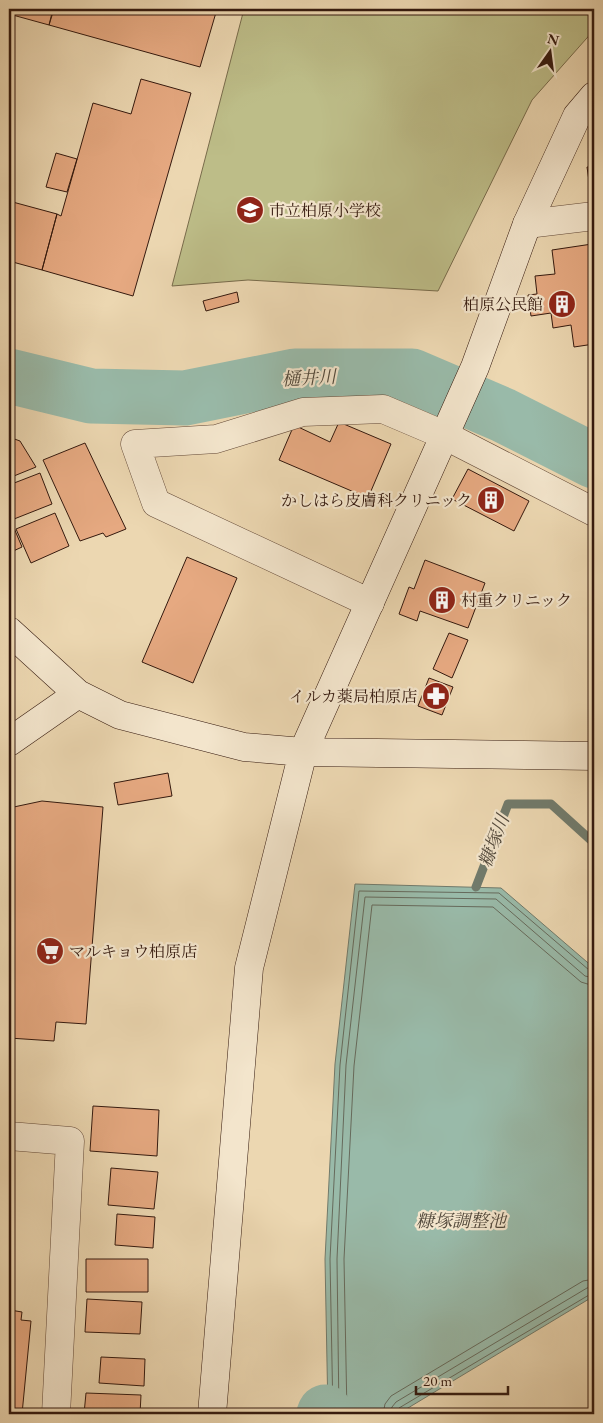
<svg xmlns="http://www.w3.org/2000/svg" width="603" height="1423" viewBox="0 0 603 1423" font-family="'EB Garamond','Noto Serif JP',serif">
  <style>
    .green { fill: #bdbd88; stroke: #786b4b }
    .water { fill: #99baa9; stroke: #717a6b }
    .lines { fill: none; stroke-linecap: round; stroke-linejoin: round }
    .shore { stroke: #666a5c; stroke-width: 1 }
    .stream { stroke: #717a6b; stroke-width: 9 }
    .river { stroke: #99baa9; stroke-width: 55 }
    .building { fill: #e6a981; stroke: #34190e }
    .street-casing { stroke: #624837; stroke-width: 29 }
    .secondary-casing { stroke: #34190e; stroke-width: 29 }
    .street { stroke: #f3e5cc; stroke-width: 28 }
    .secondary { stroke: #f3e5cc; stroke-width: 28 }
    .labels { text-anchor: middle; stroke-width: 4.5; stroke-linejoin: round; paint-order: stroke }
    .poi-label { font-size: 16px; fill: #34190e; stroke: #f3e5cc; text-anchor: start }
    .water-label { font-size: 18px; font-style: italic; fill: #52493c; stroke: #f3e5cc }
  </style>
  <rect width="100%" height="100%" fill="#ecd7b1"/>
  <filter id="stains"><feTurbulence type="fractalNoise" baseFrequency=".004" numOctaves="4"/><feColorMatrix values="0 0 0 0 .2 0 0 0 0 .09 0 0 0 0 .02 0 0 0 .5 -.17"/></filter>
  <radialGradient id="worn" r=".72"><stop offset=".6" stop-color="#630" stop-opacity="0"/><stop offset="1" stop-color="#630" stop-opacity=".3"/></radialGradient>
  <path class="green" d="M244,9h350v21l-62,70 -94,191 -190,-11 -76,6z"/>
  <path class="water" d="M355,884l146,4 93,80v328l-196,118h-70l-3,-155 10,-195z"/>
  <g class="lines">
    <path class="shore" d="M333,1414l-3,-155 10,-194 19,-174 140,2 90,77 5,2
      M339,1414l-2,-155 9,-194 19,-168 131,2 89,77 9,2
      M347,1414l-3,-155 10,-193 18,-161 121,2 88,75 13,4
      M383,1414l2,-10 6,-8 192,-115 11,-2
      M390,1414l2,-7 4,-5 191,-114 7,-2
      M396,1414l3,-6 195,-116"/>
    <path class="stream" d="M476,887l32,-83h43l43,39"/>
    <path class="river" d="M9,376l82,20 94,2 110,-22h117l91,39 91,46
      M324,1414l1,-2"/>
  </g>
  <path class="building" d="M9,9h44l-4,16 -40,-11z
    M54,9h163l-17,58 -151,-42z
    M141,79l50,14 -58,203 -91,-26 15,-56 4,2 32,-113 38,11z
    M56,153l21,6 -10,33 -21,-5z
    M587,167h7v21h-4z
    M9,201l48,13 -15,56 -33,-9z
    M592,244l2,16v84l-20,3 -3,-22 -18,3 -2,-15 -20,3 -3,-21 9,-1 -2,-18 20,-2 -3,-24z
    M237,292l2,10 -33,9 -3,-10z
    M339,422l52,22 -23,54 -89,-38 15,-35 36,17z
    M9,437l11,4 16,26 -27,11z
    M85,443l41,86 -20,8 -3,-4 -23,8 -37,-81z
    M468,469l61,32 -15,30 -62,-32z
    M40,473l12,31 -43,17v-36z
    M55,513l14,33 -38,17 -15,-34z
    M14,528l8,19 -13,6v-23z
    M187,557l50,21 -44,105 -51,-21z
    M425,560l60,23 -17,45 -48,-17 -3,10 -18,-7 10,-27 5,2z
    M449,633l19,7 -16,38 -19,-9z
    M429,678l24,9 -11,28 -24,-9z
    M168,773l4,23 -54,9 -4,-22z
    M42,801l61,6 -17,217 -30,-2 -2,19 -45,-3v-230z
    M93,1106l66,4 -2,46 -67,-5z
    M111,1168l47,4 -4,37 -46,-4z
    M117,1214l38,3 -2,31 -38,-3z
    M86,1259h62v33h-62z
    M87,1299l55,3 -2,32 -55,-2z
    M10,1310l12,2 -1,8 10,1 -9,93h-13z
    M101,1357l44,2 -1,27 -45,-3z
    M86,1393l55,2 -1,19h-56z"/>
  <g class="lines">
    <g class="street-casing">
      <path id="street" d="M527,224l67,-8
        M370,603l-214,-100 -21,-59 81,-5 87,-27 80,-3 61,26 150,77
        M9,1136l61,5 -14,273"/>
    </g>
    <g class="secondary-casing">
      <path id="secondary" d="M9,631l69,63 42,21 124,32 59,5 291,4
        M9,742l69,-48
        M212,1414l37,-446 54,-216 172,-385 52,-143 50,-108 17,-20"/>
    </g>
    <use href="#street" class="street"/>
    <use href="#secondary" class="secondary"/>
  </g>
  <defs>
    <g id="school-disc" transform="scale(1.4375)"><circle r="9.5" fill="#8f2418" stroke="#f3e5cc"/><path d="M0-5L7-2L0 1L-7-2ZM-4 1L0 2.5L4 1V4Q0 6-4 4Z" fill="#fff"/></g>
    <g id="building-disc" transform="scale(1.4375)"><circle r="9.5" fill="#8f2418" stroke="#f3e5cc"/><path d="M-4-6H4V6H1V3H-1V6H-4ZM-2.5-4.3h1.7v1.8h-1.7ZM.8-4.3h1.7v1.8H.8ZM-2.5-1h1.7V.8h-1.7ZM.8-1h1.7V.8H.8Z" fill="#fff"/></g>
    <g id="pharmacy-disc" transform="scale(1.4375)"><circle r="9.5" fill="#8f2418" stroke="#f3e5cc"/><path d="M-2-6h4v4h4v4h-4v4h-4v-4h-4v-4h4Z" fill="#fff"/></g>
    <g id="supermarket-disc" transform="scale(1.4375)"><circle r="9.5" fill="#8f2418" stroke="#f3e5cc"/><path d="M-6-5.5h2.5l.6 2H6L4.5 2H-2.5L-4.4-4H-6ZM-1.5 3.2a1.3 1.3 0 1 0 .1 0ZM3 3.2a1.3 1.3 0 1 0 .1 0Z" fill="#fff"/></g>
  </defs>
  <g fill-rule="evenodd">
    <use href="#school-disc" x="250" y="210"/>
    <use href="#building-disc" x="562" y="304"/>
    <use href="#building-disc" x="491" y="500"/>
    <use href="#building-disc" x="442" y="600"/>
    <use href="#pharmacy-disc" x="436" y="696"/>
    <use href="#supermarket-disc" x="50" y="951"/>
  </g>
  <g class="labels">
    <g class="poi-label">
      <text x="269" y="216">市立柏原小学校</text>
      <text x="543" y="310" text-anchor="end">柏原公民館</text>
      <text x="472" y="506" text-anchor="end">かしはら皮膚科クリニック</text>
      <text x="461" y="606">村重クリニック</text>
      <text x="417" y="702" text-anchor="end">イルカ薬局柏原店</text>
      <text x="69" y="957">マルキョウ柏原店</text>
    </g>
    <g class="water-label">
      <text transform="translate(309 378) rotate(-3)" y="6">樋井川</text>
      <text transform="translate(494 841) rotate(-69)" y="6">糠塚川</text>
      <text x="461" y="1227">糠塚調整池</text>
    </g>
  </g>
  <rect width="603" height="1423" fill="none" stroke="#ecd7b1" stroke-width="30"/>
  <rect x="10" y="10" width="583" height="1403" fill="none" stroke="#34190e" stroke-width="2.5"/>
  <rect x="15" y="15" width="573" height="1393" fill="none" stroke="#34190e"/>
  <g transform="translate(550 52) rotate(14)" stroke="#f3e5cc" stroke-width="4" paint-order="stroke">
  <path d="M0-4L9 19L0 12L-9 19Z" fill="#34190e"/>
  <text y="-8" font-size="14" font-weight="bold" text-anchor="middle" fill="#34190e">N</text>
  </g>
  <path d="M416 1386v8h92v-8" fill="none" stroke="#34190e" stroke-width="2.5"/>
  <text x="423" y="1386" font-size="15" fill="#34190e" stroke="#f3e5cc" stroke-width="4" paint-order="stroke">20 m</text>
  <rect width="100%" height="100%" filter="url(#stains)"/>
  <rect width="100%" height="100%" fill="url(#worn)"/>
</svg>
